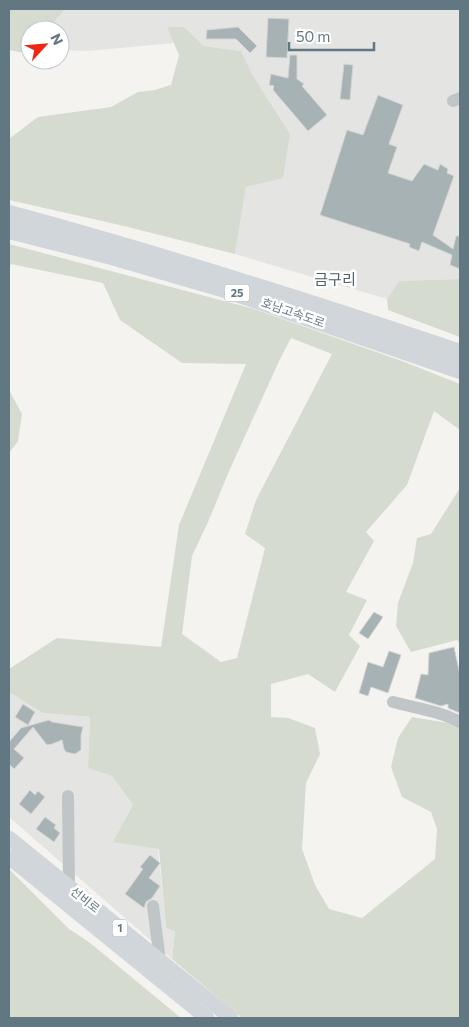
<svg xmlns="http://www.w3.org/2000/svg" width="469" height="1027" viewBox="0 0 469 1027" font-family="Commissioner,'Noto Sans KR',sans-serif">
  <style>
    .built { fill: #e4e5e3 }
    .green { fill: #d6dbd0; fill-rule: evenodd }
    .building { fill: #a7b2b5; stroke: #d5d4d2 }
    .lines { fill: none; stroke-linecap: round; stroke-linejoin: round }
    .minor { stroke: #c0c5c7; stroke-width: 12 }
    .major { stroke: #d0d6da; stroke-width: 15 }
    .highway { stroke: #d0d6da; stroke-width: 18 }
    .labels { text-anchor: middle; stroke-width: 5; stroke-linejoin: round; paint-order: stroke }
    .shield { fill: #fff; stroke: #90a0a8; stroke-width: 1 }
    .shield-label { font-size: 11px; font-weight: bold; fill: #617882 }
    .street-label { font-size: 12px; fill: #617882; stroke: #fff }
    .quarter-label { font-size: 15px; fill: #4f6067; stroke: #fff }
  </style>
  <rect width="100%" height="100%" fill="#f4f3ef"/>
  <path class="built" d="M65,9h395v270l-61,2 -12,18 -152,-45 11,-67 7,-111 -12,-25 -37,-5 -20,-19h-16l6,16 -87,8 -27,-1v-20h-12z
    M9,692l34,21 47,4 -2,51 24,8 21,29 25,44 8,79 9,2 -3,29 -163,-142z"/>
  <path class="green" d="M9,9h56l-17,21h-18v24l-21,-4z
    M167,27h17l20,19 37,5 12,25 37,58 -7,44 -37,9 -11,67 -111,-28 -115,-26v-61l29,-22 73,-10 27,-15 17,-2 16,-5 8,-30z
    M9,244l245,65 148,52 58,23v46l-26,-19 -27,74 -41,47 8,9 -28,51 21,8 -18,35 11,11 -25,46 -27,-18 -37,10v33l17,1 27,10 5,26 -14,29 -4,66 13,36 14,24 33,9 73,-59 2,-30 -6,-17 -29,-15 -11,-30 7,-29 14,-21 48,8v293h-218l-70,-59 3,-28 -9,-3 -7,-79 -46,-7 20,-37 -21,-29 -24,-8 2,-51 -47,-4 -34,-21v-23l48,-31 104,9 18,-122 67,-161 -64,-1 -62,-43 -17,-37 -92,-19 -2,4zM291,338l41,16 -76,146 -11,34 20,14 -28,110 -16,4 -39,-28 10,-78 16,-34 22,-53 50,-110z
    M460,279v58l-72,-27 -1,-11 12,-18z
    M9,390l13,24 -4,27 -9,12z
    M460,488v156l-3,-4 -46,12 -15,-26 2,-23 15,-40 4,-25 14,-4z
    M9,869l60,60 20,13 92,76h-172z"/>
  <path class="building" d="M268,18l21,1 -2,39 -21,-1z
    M238,27l19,19 -7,7 -14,-14h-30l1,-9z
    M290,55h7v24l7,5 -2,2 25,29 -19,16 -35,-41 1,-4 -5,-1 2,-11 17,4z
    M344,64l9,1 -3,35 -10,-1z
    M378,95l25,10 -14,39 8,3 -9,26 24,8 12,-17 14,6 2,-6 8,5 -1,4 7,3 -21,59 20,14 3,-13h4v33l-10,-4 2,-10 -30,-13 -3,9 -10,-4 1,-3 -90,-29 27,-85 16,5z
    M374,612l9,5 -15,22 -9,-6z
    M454,647l6,28v38l-12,-5v-4l-7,2 -26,-8 6,-24 7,1 1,-22z
    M389,651l12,4 -13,38 -17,-6 -3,9 -9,-3 9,-31 15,5z
    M23,704l12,8 -7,13 -13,-8z
    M49,720l3,2 31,5 -2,8v15l-6,4 -9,-2 -2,-3 -2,-9 -10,4 -5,1 -14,-18 -19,22 10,9 -10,11 -5,-5v-22l12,-14z
    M30,790l5,5 3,-4 7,6 -14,17 -12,-10z
    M45,817l11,8 -2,3 6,5 -6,9 -18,-13z
    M150,855l10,8 -11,15 11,8 -8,12 -6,4 -2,6 -19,-14 18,-25 -3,-2z"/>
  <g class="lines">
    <path class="minor" d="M453,101l7,-3
      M393,702c23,6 46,9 67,20
      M68,796l1,91
      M153,906l7,55"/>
    <path class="major" d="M9,838l222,180
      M9,857l198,161"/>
    <path class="highway" d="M9,214c152,41 302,89 451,139
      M9,230l103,26 110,32 238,82"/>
  </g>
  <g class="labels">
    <g class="shield">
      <rect x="224.5" y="284.5" width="25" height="17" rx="4"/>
      <rect x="112.5" y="919.5" width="15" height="17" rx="4"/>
    </g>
    <g class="shield-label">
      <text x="237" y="297">25</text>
      <text x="120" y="932">1</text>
    </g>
    <g class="street-label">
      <text transform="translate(293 313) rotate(19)" y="4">호남고속도로</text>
      <text transform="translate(85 900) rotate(39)" y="4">선비로</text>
    </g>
    <g class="quarter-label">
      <text x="335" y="285">금구리</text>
    </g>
  </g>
  <rect width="469" height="1027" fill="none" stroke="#617882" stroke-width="20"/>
  <g transform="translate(45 45) rotate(64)"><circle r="24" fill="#ffffff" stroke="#c0c9cd"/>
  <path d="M0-4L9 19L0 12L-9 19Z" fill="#ee2614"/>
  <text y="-8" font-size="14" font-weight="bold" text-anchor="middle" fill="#617882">N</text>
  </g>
  <path d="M289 42v8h85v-8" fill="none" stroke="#617882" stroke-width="2.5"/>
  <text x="296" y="42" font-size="15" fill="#617882" stroke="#ffffff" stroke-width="4" paint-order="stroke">50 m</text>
</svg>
